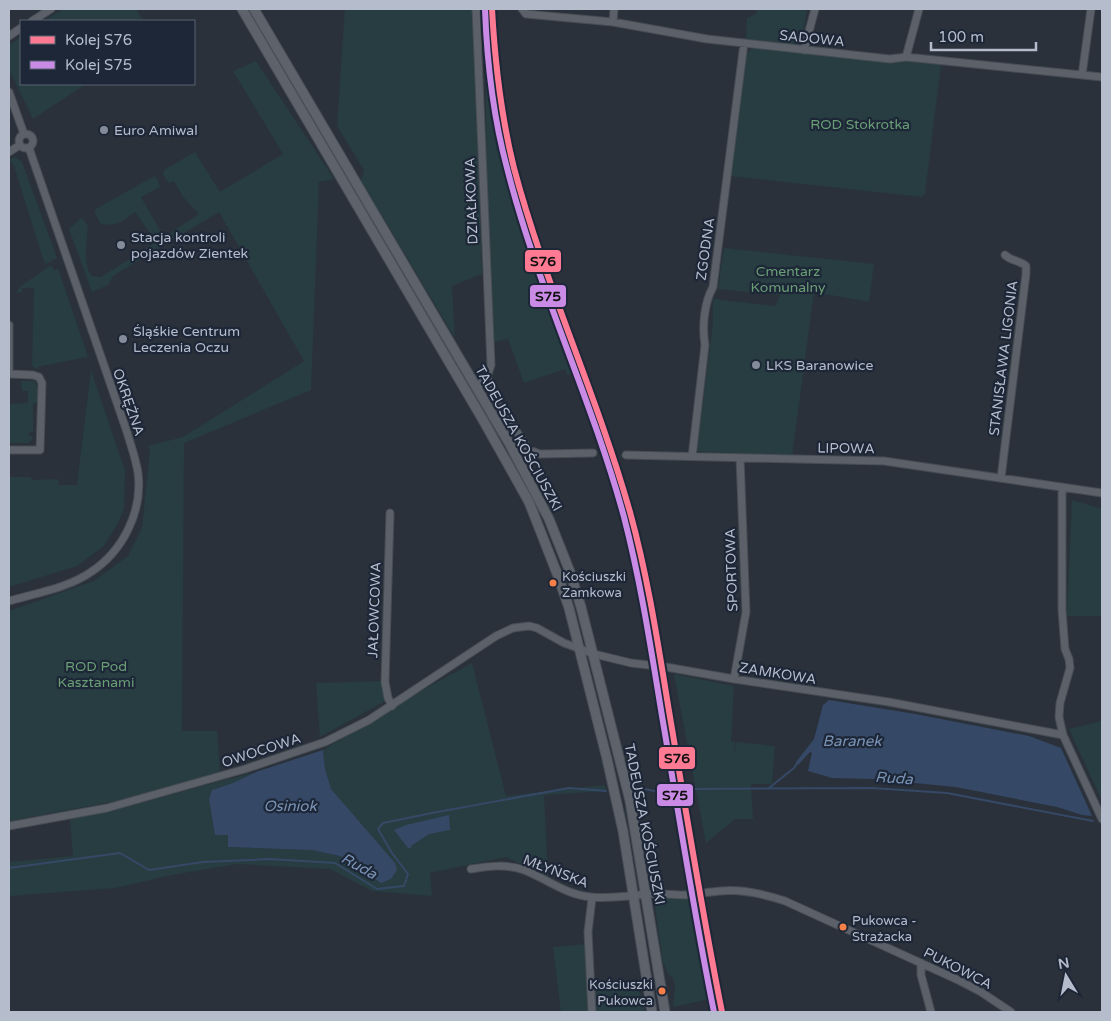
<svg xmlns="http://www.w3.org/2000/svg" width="1111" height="1021" viewBox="0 0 1111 1021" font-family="'Varela Round',sans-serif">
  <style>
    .green { fill: #273d42 }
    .water { fill: #354966 }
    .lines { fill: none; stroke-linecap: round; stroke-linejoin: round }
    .stream { stroke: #354966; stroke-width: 2 }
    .minor-casing { stroke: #474c53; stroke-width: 9 }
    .major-casing { stroke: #484e58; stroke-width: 11 }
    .minor { stroke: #5b6069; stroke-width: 7 }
    .major { stroke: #5e626a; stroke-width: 9 }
    .rail-1-casing { stroke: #1d2737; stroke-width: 10 }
    .rail-2-casing { stroke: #1d2737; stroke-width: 10 }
    .rail-1 { stroke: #fe7a93; stroke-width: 6 }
    .rail-2 { stroke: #ca8be6; stroke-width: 6 }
    .poi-dot { fill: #848c99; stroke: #1d2737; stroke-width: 2 }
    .bus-dot { fill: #f78048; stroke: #1d2737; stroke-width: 2 }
    .labels { text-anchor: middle; stroke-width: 4.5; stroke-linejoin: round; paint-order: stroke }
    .bus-label { font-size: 13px; fill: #b5bdcc; stroke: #1d2737; text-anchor: start }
    .street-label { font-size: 14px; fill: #b5bdcc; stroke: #1d2737 }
    .park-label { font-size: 14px; fill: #6a9f76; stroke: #1d2737 }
    .poi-label { font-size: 14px; fill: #b5bdcc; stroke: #1d2737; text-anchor: start }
    .water-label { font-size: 15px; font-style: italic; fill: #7a93b5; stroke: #1d2737 }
    .line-badge { stroke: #1d2737; stroke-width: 2 }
    .pale-badge-label { font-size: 14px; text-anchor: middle; font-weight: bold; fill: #111 }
  </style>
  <rect width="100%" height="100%" fill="#2a313b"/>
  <path class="green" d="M63,9h73l7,12h-99z
    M345,9h128l9,265 -30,12 3,52 -94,-158 3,-10 -27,-44z
    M757,9h43l7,2 -7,35 -54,-7 1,-21 9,-4z
    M21,37v47h65l-53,35 -24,-50v-24z
    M485,38l10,83 9,44 31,101 15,40 28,66 -11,3 -2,-6 -41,14 -16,-44 -14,3 -7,-159z
    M755,48l186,16 -16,130 -3,3 -192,-21 15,-121 5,-5z
    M256,61l78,118 -15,3 -8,208 -127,53 -2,288h35l3,41 -99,28 -112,21v-210l85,-30 34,-25 14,-28 8,-78 -2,-4 35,-9 121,-76 -85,-149 -106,64 -5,9 -16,7 -23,-63 11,-10h3l5,7c-1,11 -6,44 5,50 1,0 7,1 8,1l52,-33 -3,-11 -15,-21c-12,9 -20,16 -35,11l-6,-13 60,-34 4,4 2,7 -19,10 23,40 35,-23 -15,-16 -10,-17 -5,2 -6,-8 1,-5 31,-18 25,40 63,-38 -50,-83z
    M15,157l7,5 35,96 -11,6 -3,-5 -29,-93 -5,-7z
    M724,248l150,16 -5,38 -55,-10 -22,164 -95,-5 16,-128v-24l62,7 5,-11 -62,-6z
    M51,265l4,6 3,-3 30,89 -47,9 -5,3 -4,-4 2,-77h-12v4l-6,1 5,-7z
    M91,370l34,101 -1,38 -6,14 -14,23 -27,20 -68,21v-110h22l1,3 26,-1 1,6h18z
    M21,381h13l4,7 1,13 -6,3v28h-4v4h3l1,3 -5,4h-19v-39l19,-1v-12h-6z
    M1072,500l30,9v107h-35z
    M472,663l34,133 99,-11 1,6 -62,4 4,82 -42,-20 -76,16 2,23 -60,-5 -42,-22 -93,-5 -65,11 -57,13 -106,8v-34l64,-6 -3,-37c63,-11 124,-32 186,-47l-23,11 -21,7 -3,9 7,36h12v12l85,3 27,6 41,27 14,-20 -65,-74 -5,-20 -2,-19 89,-54z
    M674,674l60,12 -3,55 4,1 -1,15 2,-15 39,4 -3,38h-21l2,35h-18l-29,24z
    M382,681l3,20 -65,36 -4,-54z
    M1102,721v80l-33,-72z
    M662,898h30l18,101 -37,8 2,-21 -2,-8 -5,-5 -5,-11 -8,-55 1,-5z
    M585,944l8,47 45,-2 5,12 2,11h-84l-8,-65z"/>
  <path class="water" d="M829,700l86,14 114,22 32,12 31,68 -10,-1 -25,-8 -101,-20 -83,-8 -41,-1 -24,-7 4,-18 -2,-1 -12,13 -2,-3 18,-23 9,-34z
    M323,750l2,19 6,20 64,74 2,7 -6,9 -10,4 -41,-27 -28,-6 -84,-3v-12h-13l-6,-36 3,-9 21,-7 23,-11z
    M449,815l1,15 -21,4 -18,12v2h-3l-14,-18 12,-5z"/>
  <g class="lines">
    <path class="stream" d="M634,787l31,6
      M769,788l25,-20 3,-5
      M691,789l181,-1 75,5 146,28
      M9,868l111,-15 29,17 54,-8 67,-3 65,4 42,26 27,-3 4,-12 -16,-21 -14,-24 5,-6 49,-10 137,-25 37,3"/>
    <g class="minor-casing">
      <path id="minor" d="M476,9l15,356 -4,12 -10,10
        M522,9l4,5 87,8 94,17 183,20 16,-2 196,20
        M32,21l19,-12
        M613,22l1,-13
        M9,36l12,-8
        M804,50l11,-41
        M906,57l13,-48
        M1082,75l9,-66
        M9,92l15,42
        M19 141a7 7 0 1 1 14 0a7 7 0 1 1-14 0Z
        M9,152l11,-7
        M9,325v49
        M487,377l11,27 31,46 11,4 53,-1
        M9,450h31l2,-67 -3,-6 -6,-2 -23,-1
        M626,455l258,6 218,32
        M692,457l13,-112c-3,-18 -1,-42 8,-58l31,-244
        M1001,478l25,-204v-8c-7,-6 -15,-5 -21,-11
        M1062,488v122l3,39 4,10 1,9 -10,35 -1,14 4,18 39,84
        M390,513l-5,169 3,16 4,8
        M9,601c27,-8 59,-13 82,-29 32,-21 52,-61 47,-99 -2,-14 -7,-27 -11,-41l-98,-284
        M734,679l12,-67 -6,-154
        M9,826l98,-18 138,-39 80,-27 44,-22 127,-84 17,-8 16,-2 8,2 27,15 30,11 37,9 35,4 68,12 155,23 174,33
        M471,869c18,-3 36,-5 53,1 23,9 42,25 67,27 18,2 39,-1 57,-3 13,-1 26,1 38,1 12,-1 23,-3 35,-4 22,-2 43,3 64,10l173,79 23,12 30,20
        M921,963v12l10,37
        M592,1012l-4,-80 4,-34"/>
    </g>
    <g class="major-casing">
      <path id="major" d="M242,9l241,411 46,82 29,74 11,32 38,151 16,72 29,181
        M254,9l255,434 40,76 21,53 11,35 49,194 35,211"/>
    </g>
    <use href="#minor" class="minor"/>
    <use href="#major" class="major"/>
    <g class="rail-1-casing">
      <path id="rail-1" d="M492,9c3,54 9,107 22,159 31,117 83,227 116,344 18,65 28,132 39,199 17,100 33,201 53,301"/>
    </g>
    <g class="rail-2-casing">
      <path id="rail-2" d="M485,9c2,54 8,107 22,159 30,119 85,231 117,349 17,66 27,132 38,199 17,99 32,198 52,296"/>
    </g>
    <use href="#rail-1" class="rail-1"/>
    <use href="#rail-2" class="rail-2"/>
  </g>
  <g class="poi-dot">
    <circle cx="104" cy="130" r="5"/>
    <circle cx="121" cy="245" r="5"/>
    <circle cx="123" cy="339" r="5"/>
    <circle cx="756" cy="365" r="5"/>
  </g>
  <g class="bus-dot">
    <circle cx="553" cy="583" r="4.5"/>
    <circle cx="843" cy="927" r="4.5"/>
    <circle cx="662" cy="991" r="4.5"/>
  </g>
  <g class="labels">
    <g class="bus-label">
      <text x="562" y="581">Kościuszki<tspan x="562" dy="16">Zamkowa</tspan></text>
      <text x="852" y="925">Pukowca -<tspan x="852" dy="16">Strażacka</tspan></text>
      <text x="653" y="989" text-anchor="end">Kościuszki<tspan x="653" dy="16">Pukowca</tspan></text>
    </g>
    <g class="street-label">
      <text transform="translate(812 38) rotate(6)" y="5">SADOWA</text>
      <text transform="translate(471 201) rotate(-92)" y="5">DZIAŁKOWA</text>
      <text transform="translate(705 249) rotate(-82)" y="5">ZGODNA</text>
      <text transform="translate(1003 358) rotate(-83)" y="5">STANISŁAWA LIGONIA</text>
      <text transform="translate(129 402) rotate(71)" y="5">OKRĘŻNA</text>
      <text transform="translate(519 438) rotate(61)" y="5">TADEUSZA KOŚCIUSZKI</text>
      <text transform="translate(846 448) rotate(1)" y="5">LIPOWA</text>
      <text transform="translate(731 570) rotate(-92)" y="5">SPORTOWA</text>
      <text transform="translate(374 610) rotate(-88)" y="5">JAŁOWCOWA</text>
      <text transform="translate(778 673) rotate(9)" y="5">ZAMKOWA</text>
      <text transform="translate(261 750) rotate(-18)" y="5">OWOCOWA</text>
      <text transform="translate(645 824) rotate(79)" y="5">TADEUSZA KOŚCIUSZKI</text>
      <text transform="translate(556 871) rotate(21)" y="5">MŁYŃSKA</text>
      <text transform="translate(958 968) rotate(27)" y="5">PUKOWCA</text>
    </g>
    <g class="park-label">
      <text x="860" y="129">ROD Stokrotka</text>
      <text x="788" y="276">Cmentarz<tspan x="788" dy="16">Komunalny</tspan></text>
      <text x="96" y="671">ROD Pod<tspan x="96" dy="16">Kasztanami</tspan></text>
    </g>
    <g class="poi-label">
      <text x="114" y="135">Euro Amiwal</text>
      <text x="131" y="242">Stacja kontroli<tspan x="131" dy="16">pojazdów Zientek</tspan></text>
      <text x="133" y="336">Śląśkie Centrum<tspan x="133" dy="16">Leczenia Oczu</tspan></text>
      <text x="766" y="370">LKS Baranowice</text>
    </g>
    <g class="water-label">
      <text x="852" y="746">Baranek</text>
      <text transform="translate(894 778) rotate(4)" y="5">Ruda</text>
      <text x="290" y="811">Osiniok</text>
      <text transform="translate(359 866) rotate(29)" y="5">Ruda</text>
    </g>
  </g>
  <g class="line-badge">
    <rect x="524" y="249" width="38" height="24" rx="5" fill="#fe7a93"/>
    <rect x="529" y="284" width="38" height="24" rx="5" fill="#ca8be6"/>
    <rect x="658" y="746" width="38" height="24" rx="5" fill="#fe7a93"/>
    <rect x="656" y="783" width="38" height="24" rx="5" fill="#ca8be6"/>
  </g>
  <g class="pale-badge-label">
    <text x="543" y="266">S76</text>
    <text x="548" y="301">S75</text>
    <text x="677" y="763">S76</text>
    <text x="675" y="800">S75</text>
  </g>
  <rect width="1111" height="1021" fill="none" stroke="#b5bdcc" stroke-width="20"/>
  <rect x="20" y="20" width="175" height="65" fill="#1d2737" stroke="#5a6373"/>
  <rect x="30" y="36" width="25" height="8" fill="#fe7a93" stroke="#5a6373"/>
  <text x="65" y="45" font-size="15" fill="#b5bdcc">Kolej S76</text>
  <rect x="30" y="61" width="25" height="8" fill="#ca8be6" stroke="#5a6373"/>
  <text x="65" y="70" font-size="15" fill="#b5bdcc">Kolej S75</text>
  <g transform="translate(1066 976) rotate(350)" stroke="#1d2737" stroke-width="4" paint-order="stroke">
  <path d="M0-4L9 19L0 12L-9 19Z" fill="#b5bdcc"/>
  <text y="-8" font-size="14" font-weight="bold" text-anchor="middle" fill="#b5bdcc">N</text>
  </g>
  <path d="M931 42v8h105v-8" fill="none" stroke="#b5bdcc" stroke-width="2.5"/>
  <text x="938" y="42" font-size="15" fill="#b5bdcc" stroke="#1d2737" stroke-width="4" paint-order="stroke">100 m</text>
</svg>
